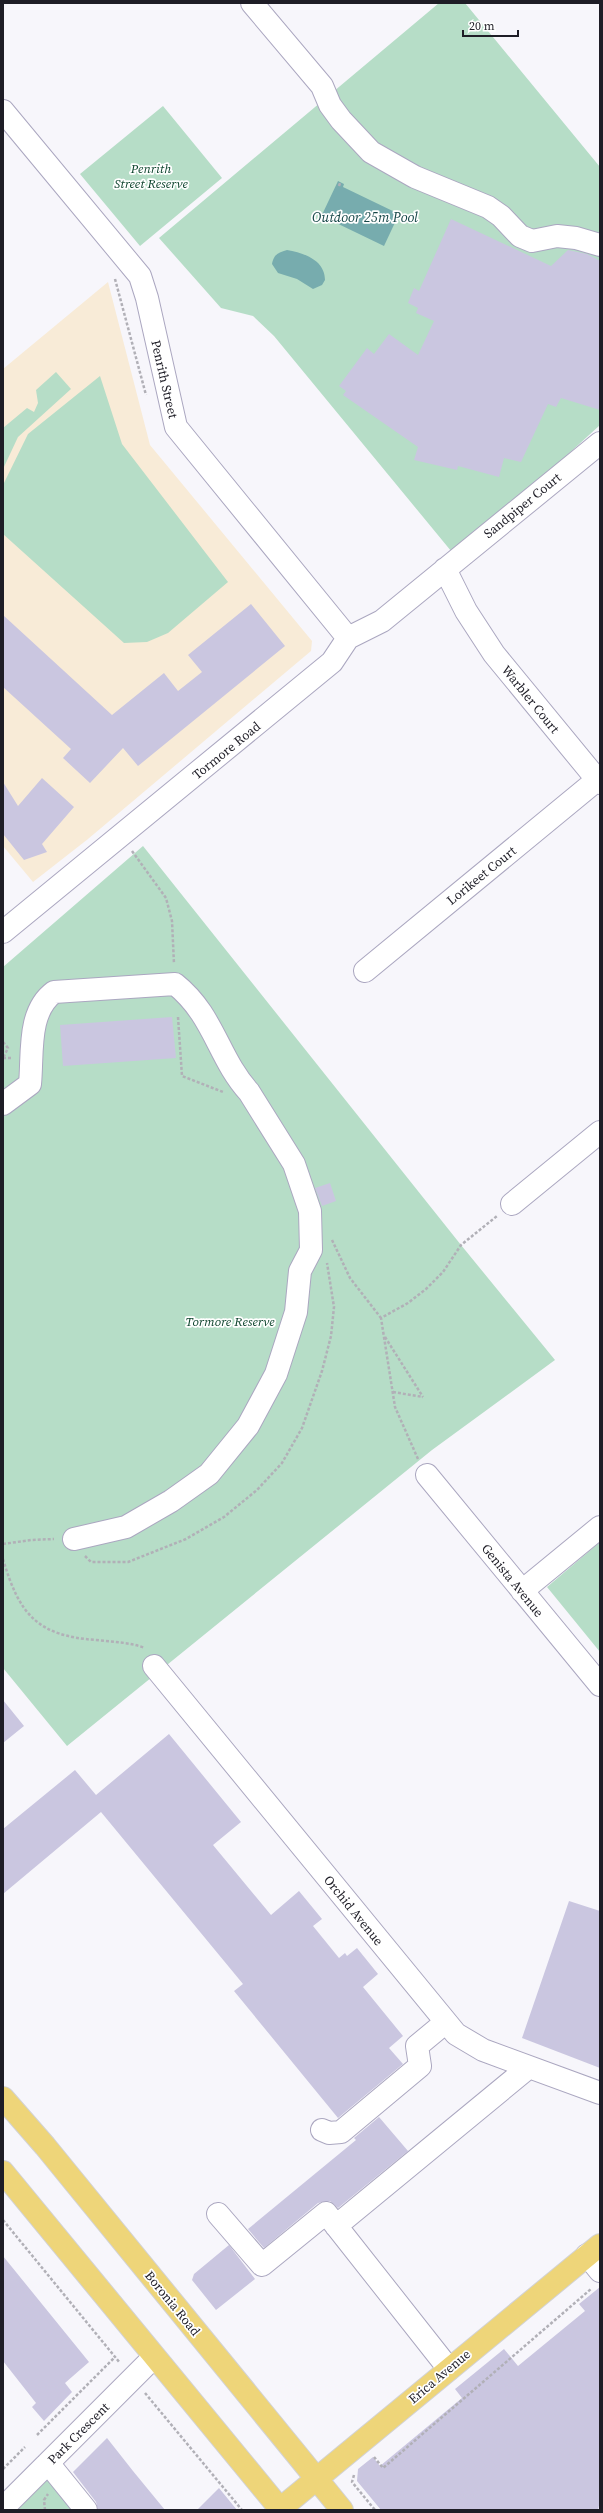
<svg xmlns="http://www.w3.org/2000/svg" width="603" height="2513" viewBox="0 0 603 2513" font-family="'Source Serif 4',serif">
  <style>
    .education { fill: #f8ebd7 }
    .green { fill: #b6ddc7 }
    .water { fill: #77acae }
    .building { fill: #cac6e0 }
    .lines { fill: none; stroke-linecap: round; stroke-linejoin: round }
    .minor-casing { stroke: #aba7c0; stroke-width: 24 }
    .major-casing { stroke: #d2d2d4; stroke-width: 24 }
    .path { stroke: #b1b0b7; stroke-width: 2.5; stroke-dasharray: 3 2; stroke-linecap: butt }
    .minor { stroke: #fff; stroke-width: 22 }
    .major { stroke: #eed579; stroke-width: 22 }
    .labels { text-anchor: middle; stroke-width: 3.5; stroke-linejoin: round; paint-order: stroke }
    .park-label { font-size: 13px; font-style: italic; fill: #0c432c; stroke: #fff }
    .street-label { font-size: 13px; fill: #1e1d26; stroke: #fff }
    .water-label { font-size: 14px; font-style: italic; fill: #164748; stroke: #fff }
  </style>
  <rect width="100%" height="100%" fill="#f7f6fb"/>
  <path class="education" d="M108,282l42,163 162,196 -1,10 -223,188 -55,43 -30,-36v-477z"/>
  <path class="green" d="M439,3h26l135,164v258l-144,132 -182,-221 -21,-20 -32,-8 -62,-70z
    M163,106l59,72 -82,68 -60,-72z
    M56,372l15,17 -53,48 -15,32v-41l24,-20 7,4 4,-9 -2,-13z
    M100,376l22,68 106,138 -60,51 -21,9 -23,1 -121,-109v-49l25,-51z
    M143,846l318,399 94,115 -123,90 -365,296 -64,-78v-701z
    M600,1542v110l-53,-65z
    M42,2468l35,42h-74z"/>
  <path class="water" d="M338,181l6,3 -1,3 56,27 -15,32 -56,-27 -2,3 -6,-3z
    M287,250c17,3 38,10 38,30l-3,5 -9,4 -16,-10 -19,-6 -6,-9c2,-10 6,-11 15,-14z"/>
  <path class="building" d="M451,219l100,47 17,-16 19,4 13,7v149l-39,-12 -5,9 -8,-3 -27,58 -17,-4 -5,19 -41,-11 -1,4 -43,-10 4,-13 -75,-52 3,-4 -7,-5 28,-38 7,6 15,-20 29,21 16,-34 -18,-8 2,-5 -10,-5 6,-15 5,3z
    M251,604l34,42 -147,120 -15,-18 -33,35 -27,-25 8,-9 -68,-62v-72l109,100 52,-42 14,18 24,-19 -14,-17z
    M42,778l32,29 -32,37 5,8 -23,8 -21,-26v-52l15,24z
    M172,1017l4,41 -113,8 -3,-41z
    M330,1183l6,18 -14,5 -7,-18z
    M3,1700l21,26 -21,17z
    M169,1734l72,88 -28,23 58,70 28,-24 23,28 -9,7 26,32 6,-5 2,3 10,-8 21,26 -15,13 40,49 -14,12 14,16 -65,54 -104,-127 9,-7 -142,-172 -98,82v-65l72,-59 21,25z
    M569,1901l31,10v157l-78,-30z
    M379,2117l29,34 -70,57 -8,-7 -12,2 -54,45 -16,-19 108,-89 -2,-2z
    M229,2245l26,34 -39,31 -24,-30 2,-6z
    M3,2256l86,106 -24,21 7,9 -28,29 -12,-14 4,-4 -33,-42z
    M600,2287v214l-2,9h-217l-24,-29 1,-12 15,-12 7,9 82,-68 -7,-9 49,-40 14,17 67,-55 -6,-7z
    M107,2438l26,33 32,39h-67l-2,-8 -23,-30z
    M219,2488l18,22h-40z"/>
  <g class="lines">
    <g class="minor-casing">
      <path id="minor" d="M252,3l70,83 8,19 11,15 30,32 44,25 73,30 13,9 19,20 12,5 25,-5 19,2 24,7
        M3,111l137,165 7,22 29,129 172,211
        M445,569l21,42 28,43 106,129
        M3,932l329,-270 16,-24 34,-17 218,-178
        M365,971l232,-191
        M3,1104l27,-20c3,-30 -3,-72 24,-92l121,-8c39,31 43,74 74,108l45,72 16,47 1,39 -11,21 -4,41 -20,62 -28,52 -39,48 -38,27 -45,26 -52,12
        M512,1204l88,-72
        M427,1475l173,210
        M522,1591l78,-64
        M154,1666l302,368 27,16 117,43
        M322,2130l7,3 12,-1 79,-66 -3,-20 29,-24
        M218,2214l44,51 64,-52 123,156
        M336,2226l193,-159
        M587,2255l13,16
        M48,2463l38,47
        M3,2508l151,-151"/>
    </g>
    <g class="major-casing">
      <path id="major" d="M3,2098l42,48 297,364
        M3,2172l278,338
        M280,2509l320,-264"/>
    </g>
    <path class="path" d="M339,186l1,-3
      M323,220l1,-3
      M115,279l31,116
      M132,851l34,47 6,23 2,43
      M178,1017l4,59 41,16
      M3,1042l5,6 -5,10
      M3,1058h8
      M332,1240l18,38 31,40
      M385,1337l38,60
      M393,1392l30,5
      M418,1459l-23,-52 -14,-89 27,-15 18,-14 17,-17 18,-27 36,-29
      M3,1544l28,-4 23,-1
      M85,1556l6,6h37l58,-23 38,-22 33,-27 25,-27 20,-35 20,-57 9,-35 3,-29 -7,-44
      M3,1559c16,55 34,77 93,81 17,2 33,2 49,8
      M3,2220l117,143
      M145,2393l97,117
      M37,2435l78,-78
      M374,2457l9,11 208,-179
      M3,2469l22,-22
      M354,2475l-2,7 23,28
      M45,2510l-1,-10 4,-6"/>
    <use href="#minor" class="minor"/>
    <use href="#major" class="major"/>
  </g>
  <g class="labels">
    <g class="park-label">
      <text x="151" y="173">Penrith<tspan x="151" dy="15">Street Reserve</tspan></text>
      <text x="230" y="1326">Tormore Reserve</text>
    </g>
    <g class="street-label">
      <text transform="translate(165 379) rotate(77)" y="5">Penrith Street</text>
      <text transform="translate(522 505) rotate(-39)" y="5">Sandpiper Court</text>
      <text transform="translate(531 699) rotate(51)" y="5">Warbler Court</text>
      <text transform="translate(226 750) rotate(-39)" y="5">Tormore Road</text>
      <text transform="translate(481 875) rotate(-39)" y="5">Lorikeet Court</text>
      <text transform="translate(513 1580) rotate(51)" y="5">Genista Avenue</text>
      <text transform="translate(354 1910) rotate(51)" y="5">Orchid Avenue</text>
      <text transform="translate(173 2303) rotate(51)" y="5">Boronia Road</text>
      <text transform="translate(439 2376) rotate(-40)" y="5">Erica Avenue</text>
      <text transform="translate(78 2433) rotate(-45)" y="5">Park Crescent</text>
    </g>
    <g class="water-label">
      <text x="365" y="222">Outdoor 25m Pool</text>
    </g>
  </g>
  <rect width="603" height="2513" fill="none" stroke="#1e1d26" stroke-width="8"/>
  <path d="M463 30v6h55v-6" fill="none" stroke="#1e1d26" stroke-width="2"/>
  <text x="469" y="30" font-size="12" fill="#1e1d26" stroke="#ffffff" stroke-width="3" paint-order="stroke">20 m</text>
</svg>
